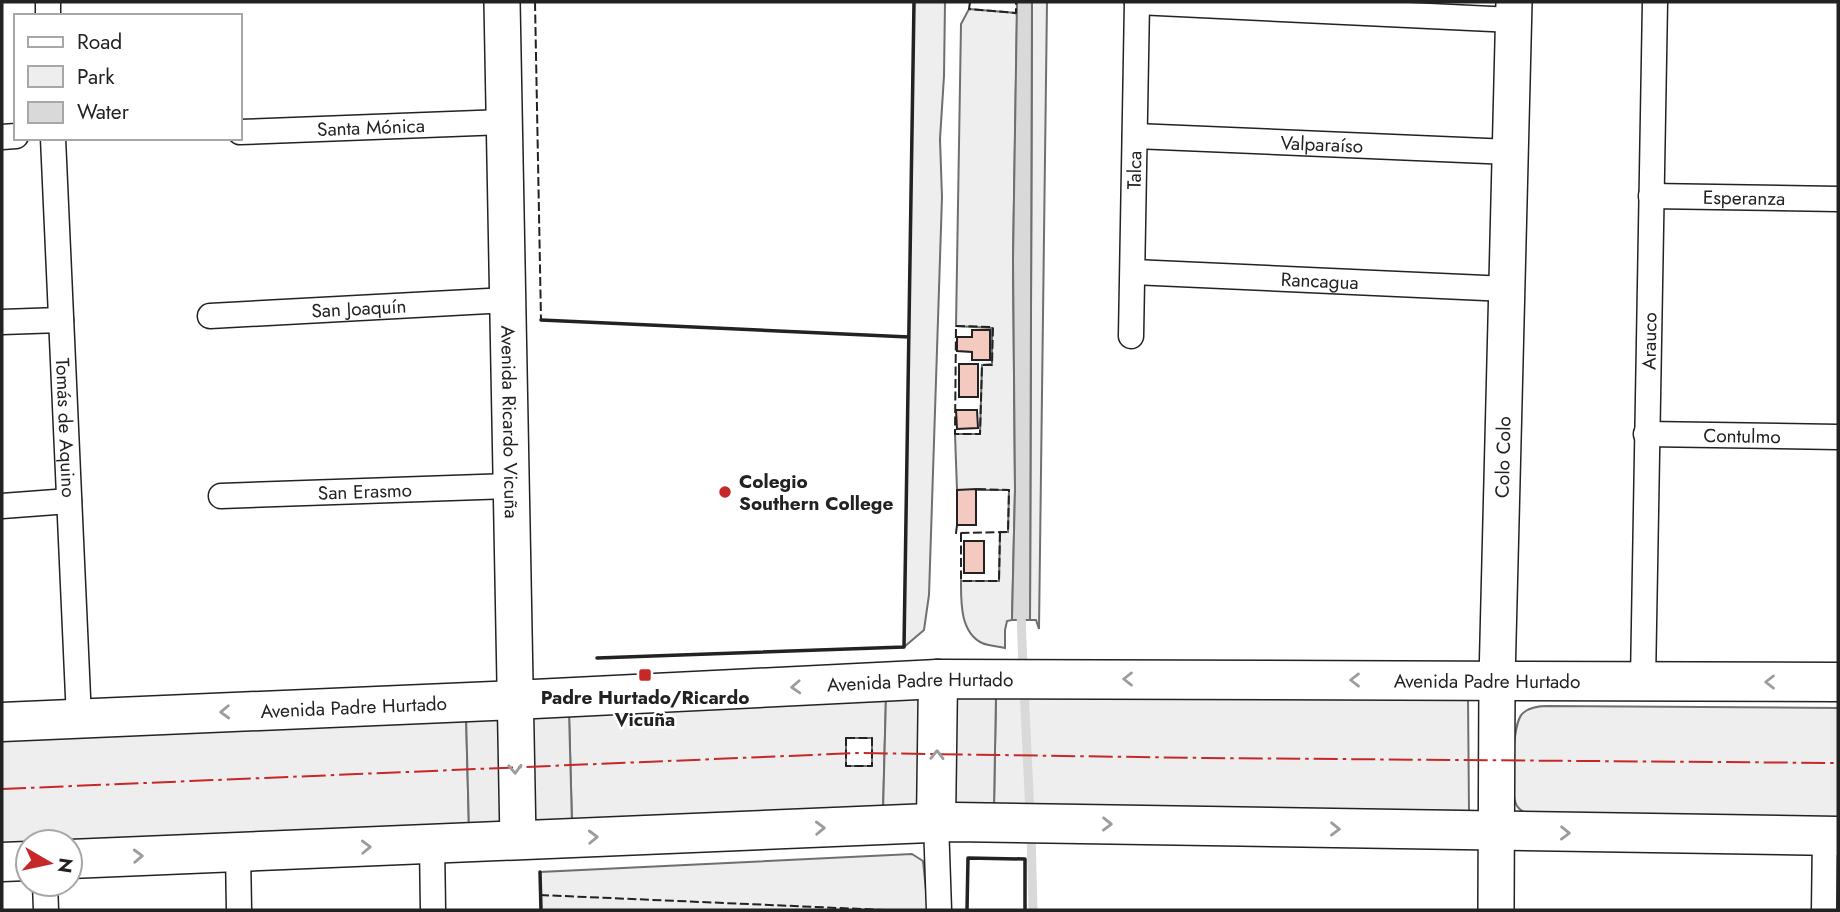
<svg xmlns="http://www.w3.org/2000/svg" width="1840" height="912" viewBox="0 0 1840 912" font-family="Jost,sans-serif">
  <style>
    .green { fill: #eee; stroke: #6f6f6f; stroke-width: 2; fill-rule: evenodd }
    .parking { fill: #ededed; stroke: #6f6f6f; stroke-width: 2 }
    .water { fill: #d9d9d9; stroke: #6f6f6f; stroke-width: 2 }
    .lines { fill: none; stroke-linecap: round; stroke-linejoin: round }
    .stream { stroke: #d9d9d9; stroke-width: 9 }
    .building { fill: #f3c9c0; stroke: #222; stroke-width: 2 }
    .street-casing { stroke: #222; stroke-width: 27 }
    .secondary-casing { stroke: #222; stroke-width: 38 }
    .primary-casing { stroke: #222; stroke-width: 41 }
    .street { stroke: #fff; stroke-width: 24 }
    .secondary { stroke: #fff; stroke-width: 35 }
    .primary { stroke: #fff; stroke-width: 38 }
    .fence { stroke: #222; stroke-width: 2; stroke-dasharray: 9 3.5; stroke-linecap: butt }
    .wall { stroke: #222; stroke-width: 3.5 }
    .power { stroke: #c62828; stroke-width: 2; stroke-dasharray: 24 5 3.5 5; stroke-linecap: butt }
    .oneway { stroke: #9c9c9c }
    .poi-dot { fill: #c62828; stroke: #fff; stroke-width: 2.5 }
    .labels { text-anchor: middle; stroke-width: 5; stroke-linejoin: round; paint-order: stroke }
    .street-label { font-size: 19px; fill: #222; stroke: #fff }
    .poi-label { font-size: 19px; font-weight: bold; fill: #222; stroke: #fff; text-anchor: start }
  </style>
  <rect width="100%" height="100%" fill="#fff"/>
  <path class="green" d="M914,2h31l-1,74 -4,63 2,58 -13,398 -5,35 -20,17z
    M1032,2h15l-8,627 -3,-9h-6z
    M969,9l47,4 1,3 -4,244 2,229 -3,131 -5,1 -2,9v18c-7,-2 -16,-2 -23,-5 -22,-11 -21,-41 -21,-62h38l1,-49h8l1,-42h-52l-2,-56h25l2,-69 10,-1v-36l-36,-2 5,-302z
    M996,695h472l1,116 -475,-5z
    M886,696l-3,116 -311,12 -3,-112zM846,738h26v28h-26z
    M1547,706l291,2v115l-308,-7c-4,-3 -11,-6 -13,-10 -8,-12 -5,-81 5,-92 6,-6 17,-8 25,-8z
    M466,715l3,114 -441,13 -26,8v-114z
    M912,854l11,7 5,49h-387l-1,-38z"/>
  <path class="parking" d="M996,695l-2,111 -111,6 3,-116z
    M569,712l3,112 -103,5 -3,-114z"/>
  <path class="water" d="M1017,2h15l-2,618h-18l3,-131 -2,-229z"/>
  <g class="lines">
    <path class="stream" d="M1021,611l2,60
      M1024,688l6,126
      M1031,832l2,78"/>
  </g>
  <path class="building" d="M972,330h18v30h-18v-8l-15,-1v-14h15z
    M959,364h19v33h-19z
    M956,410h21l1,18 -21,1z
    M976,489v36h-19v-35z
    M964,541h20v32h-20z"/>
  <g class="lines">
    <g class="street-casing">
      <g id="street">
        <path d="M48,2v14"/>
        <path d="M1137,2l376,18"/>
        <path id="s1" d="M240,132l264,-10"/>
        <path id="s2" d="M1135,136l375,16"/>
        <path d="M2,137l14,-1"/>
        <path id="s3" d="M53,138l26,581"/>
        <path id="s4" d="M1651,196l187,3"/>
        <path id="s5" d="M1133,272l374,17"/>
        <path id="s6" d="M210,316l297,-16"/>
        <path d="M2,322l59,-2"/>
        <path id="s7" d="M1131,336l6,-334"/>
        <path id="s8" d="M1646,434l192,3"/>
        <path id="s9" d="M221,496l289,-10"/>
        <path d="M2,506l67,-5"/>
        <path id="s10" d="M1643,681l12,-679"/>
        <path d="M936,823l3,87"/>
        <path d="M432,844l1,66"/>
        <path d="M238,852l1,58"/>
        <path d="M45,884l1,26"/>
        <path d="M1824,910l1,-75"/>
      </g>
    </g>
    <g class="secondary-casing">
      <g id="secondary">
        <path id="s11" d="M502,2l16,838"/>
        <path id="s12" d="M1496,910l1,-230 17,-678"/>
      </g>
    </g>
    <g class="primary-casing">
      <g id="primary">
        <path id="s13" d="M2,722l512,-22 424,-21 900,3"/>
        <path d="M936,823l2,-144"/>
        <path d="M70,859l884,-37 884,14"/>
        <path d="M2,862l26,-1"/>
      </g>
    </g>
    <use href="#street" class="street"/>
    <use href="#secondary" class="secondary"/>
    <use href="#primary" class="primary"/>
    <path class="fence" d="M535,2l6,318
      M970,2l-1,7 47,4v-11
      M956,326l37,1 -1,38h-10l-2,69h-25z
      M957,525l-1,8 52,-1 1,-42 -33,-1
      M961,533v48h38l1,-49
      M846,738h26v28h-26z
      M540,895l345,15"/>
    <path class="wall" d="M541,320l368,17
      M597,658l307,-11 10,-645
      M540,872l1,38
      M967,910l1,-52 57,1v51"/>
    <path class="power" d="M2,789l856,-36 347,5 633,5"/>
  </g>
  <defs><path id="oneway-chevron" d="M-2-3.5L2.5 0L-2 3.5" fill="none" stroke-width="1.6" stroke-linecap="round" stroke-linejoin="round" transform="scale(1.75)"/></defs>
  <g class="oneway">
    <use href="#oneway-chevron" transform="translate(1128 679) rotate(-180)"/>
    <use href="#oneway-chevron" transform="translate(1355 680) rotate(-180)"/>
    <use href="#oneway-chevron" transform="translate(1770 682) rotate(-180)"/>
    <use href="#oneway-chevron" transform="translate(796 687) rotate(177)"/>
    <use href="#oneway-chevron" transform="translate(225 712) rotate(178)"/>
    <use href="#oneway-chevron" transform="translate(937 755) rotate(-89)"/>
    <use href="#oneway-chevron" transform="translate(515 769) rotate(88)"/>
    <use href="#oneway-chevron" transform="translate(1107 824) rotate(1)"/>
    <use href="#oneway-chevron" transform="translate(820 828) rotate(-2)"/>
    <use href="#oneway-chevron" transform="translate(1335 829) rotate(1)"/>
    <use href="#oneway-chevron" transform="translate(1565 833) rotate(1)"/>
    <use href="#oneway-chevron" transform="translate(593 837) rotate(-2)"/>
    <use href="#oneway-chevron" transform="translate(366 847) rotate(-2)"/>
    <use href="#oneway-chevron" transform="translate(138 856) rotate(-2)"/>
  </g>
  <g class="poi-dot">
    <circle cx="725" cy="492" r="7"/>
    <rect x="638" y="668" width="14" height="14" rx="3.5"/>
  </g>
  <g class="labels">
    <g class="street-label">
      <text dy="7" stroke="none"><textPath href="#s1" startOffset="131">Santa Mónica</textPath></text>
      <text dy="7" stroke="none"><textPath href="#s2" startOffset="187">Valparaíso</textPath></text>
      <text dy="7" stroke="none"><textPath href="#s7" startOffset="166">Talca</textPath></text>
      <text dy="7" stroke="none"><textPath href="#s4" startOffset="93">Esperanza</textPath></text>
      <text dy="7" stroke="none"><textPath href="#s5" startOffset="187">Rancagua</textPath></text>
      <text dy="7" stroke="none"><textPath href="#s6" startOffset="149">San Joaquín</textPath></text>
      <text dy="7" stroke="none"><textPath href="#s10" startOffset="340">Arauco</textPath></text>
      <text dy="7" stroke="none"><textPath href="#s11" startOffset="420">Avenida Ricardo Vicuña</textPath></text>
      <text dy="7" stroke="none"><textPath href="#s3" startOffset="290">Tomás de Aquino</textPath></text>
      <text dy="7" stroke="none"><textPath href="#s8" startOffset="96">Contulmo</textPath></text>
      <text dy="7" stroke="none"><textPath href="#s12" startOffset="453">Colo Colo</textPath></text>
      <text dy="7" stroke="none"><textPath href="#s9" startOffset="144">San Erasmo</textPath></text>
      <text dy="7" stroke="none"><textPath href="#s13" startOffset="1486">Avenida Padre Hurtado</textPath></text>
      <text dy="7" stroke="none"><textPath href="#s13" startOffset="919">Avenida Padre Hurtado</textPath></text>
      <text dy="7" stroke="none"><textPath href="#s13" startOffset="352">Avenida Padre Hurtado</textPath></text>
    </g>
    <g class="poi-label">
      <text x="739" y="488">Colegio<tspan x="739" dy="22">Southern College</tspan></text>
      <text x="645" y="704" text-anchor="middle">Padre Hurtado/Ricardo<tspan x="645" dy="22">Vicuña</tspan></text>
    </g>
  </g>
  <rect width="1840" height="912" fill="none" stroke="#222222" stroke-width="7"/>
  <rect x="14" y="14" width="228" height="126" fill="#ffffff" stroke="#a7a7a7" stroke-width="2"/>
  <rect x="28" y="37" width="35" height="10" fill="#ffffff" stroke="#a7a7a7" stroke-width="2"/>
  <text x="77" y="49" font-size="21" fill="#222222">Road</text>
  <rect x="28" y="66" width="35" height="21" fill="#eeeeee" stroke="#a7a7a7" stroke-width="2"/>
  <text x="77" y="84" font-size="21" fill="#222222">Park</text>
  <rect x="28" y="102" width="35" height="21" fill="#d9d9d9" stroke="#a7a7a7" stroke-width="2"/>
  <text x="77" y="119" font-size="21" fill="#222222">Water</text>
  <g transform="translate(49 863) rotate(99)"><circle r="33" fill="#ffffff" stroke="#a7a7a7" stroke-width="2"/>
  <path d="M0-5L12 26L0 18L-12 26Z" fill="#c62828"/>
  <text y="-10" font-size="19" font-weight="bold" text-anchor="middle" fill="#222222">N</text>
  </g>
</svg>
